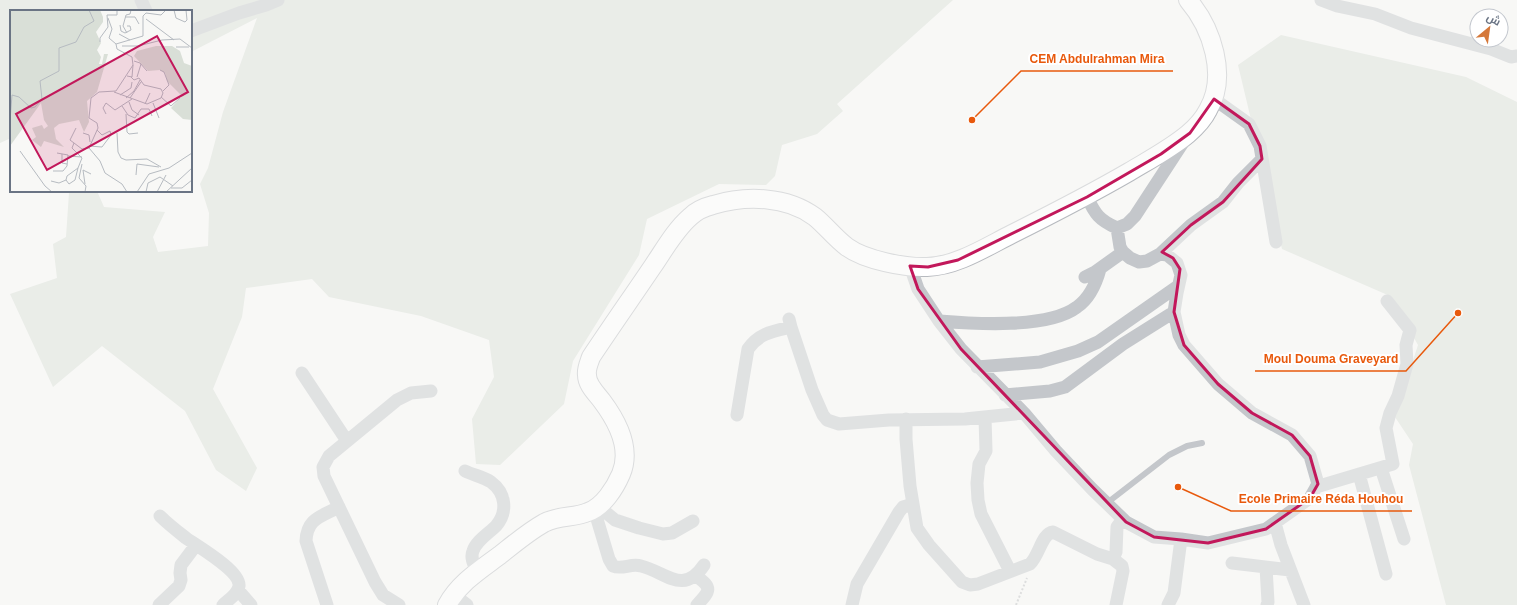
<svg xmlns="http://www.w3.org/2000/svg" width="1517" height="605" viewBox="0 0 1517 605" font-family="Helvetica,Cairo,sans-serif">
  <style>
    .green { fill: #d9dfd7 }
    .lines { fill: none; stroke-linecap: round; stroke-linejoin: round }
    .secondary-casing { stroke: #b7babf; stroke-width: 20 }
    .path { stroke: #bcbec1; stroke-width: 2; stroke-dasharray: 2 2; stroke-linecap: butt }
    .service { stroke: #c4c7cb; stroke-width: 6 }
    .minor { stroke: #c4c7cb; stroke-width: 13 }
    .secondary { stroke: #fff; stroke-width: 18 }
    .marked { fill: none; stroke: #c2185b; stroke-width: 3; stroke-linejoin: round }
    .inset-road { fill: none; stroke: #b6bbc1; stroke-width: 1 }
    .view { fill: #c2185b; fill-opacity: 0.15; stroke: #c2185b; stroke-width: 2 }
    .inset-edge { fill: none; stroke: #6a7484; stroke-width: 2 }
    .leader { fill: none; stroke: #e8590c; stroke-width: 1.5 }
    .callout-dot { fill: #e8590c; stroke: #fff; stroke-width: 1.5 }
    .callout-label { font-size: 12px; text-anchor: middle; font-weight: bold; fill: #e8590c; stroke: #fff; stroke-width: 4; stroke-linejoin: round; paint-order: stroke }
  </style>
  <rect width="100%" height="100%" fill="#f8f8f6"/>
  <path class="green" d="M0,0h953l-116,104 6,7 -26,23 -35,11 -7,31 -9,9 -47,-1 -72,35 -8,36 -66,106 -9,43 -64,61 -24,-1 -4,-45 22,-42 -5,-37 -68,-24 -92,-19 -17,-18 -66,9 -4,29 -29,72 44,79 -11,23 -30,-21 -31,-59 -83,-65 -49,41 -43,-93 47,-16 -4,-34 13,-7 3,-44 28,-2 7,16 61,5 -12,25 5,15 50,-6 1,-33 -9,-29 8,-16 15,-56 34,-94 -66,34v-41h-180v127l-11,5z
    M1281,35l185,42 51,25v503h-71l-37,-140 4,-21 -18,-27 23,-72 -28,-49 -108,-47 -44,-184z"/>
  <g class="lines">
    <g class="secondary-casing">
      <path id="secondary" d="M447,605c12,-22 33,-35 53,-50 14,-11 28,-23 44,-32 15,-8 31,-5 44,-11 15,-5 27,-24 33,-38 11,-26 -4,-53 -19,-73 -6,-8 -15,-16 -15,-26 -1,-6 2,-12 4,-18 20,-30 41,-60 62,-91 11,-16 22,-36 37,-49 6,-6 15,-10 23,-12 33,-10 74,-9 102,12 11,9 20,21 32,30 18,13 58,21 80,20 30,-1 59,-20 85,-33 40,-20 79,-40 117,-62 20,-12 41,-23 59,-38 7,-6 16,-16 20,-24 20,-34 4,-82 -20,-110"/>
    </g>
    <path class="path" d="M1016,605l11,-27"/>
    <path class="service" d="M1107,503l62,-48 18,-9 15,-3"/>
    <path class="minor" d="M141,0l5,11
      M1321,0l16,6 38,8 36,14 80,21 20,8 6,-1
      M191,31l48,-18 27,-8 12,-5
      M1214,99l35,25 11,22 16,96
      M1087,197c8,17 12,23 30,31l10,-4 8,-8 49,-75
      M1160,254l31,-29 32,-23 15,-19 24,-24
      M910,266l8,23 21,32 22,28 63,64 32,38 36,38 34,33 28,15 27,2 27,4 58,-14 44,-31 8,-14 -8,-28 -18,-21 -40,-22 -34,-29 -34,-39 -5,-10 -5,-23 3,-19 4,-18 -4,-12 -10,-8 -7,-1 -13,7 -8,1 -9,-4 -7,-6 -3,-5 -3,-19
      M1085,277l10,-5 28,-20
      M789,319l2,8 21,63 11,25 4,5 12,4 50,-4 76,-1 59,-6
      M939,321c36,3 109,8 138,-14 13,-9 19,-23 23,-38
      M977,367l63,-5 38,-11 20,-9 80,-56
      M302,373l45,68
      M1005,395l45,-4 15,-4 58,-43 51,-32
      M737,415l11,-66c11,-16 26,-18 43,-22
      M985,417l1,34 -7,13 -2,19 1,17 3,14 29,57
      M906,419v20l4,47 7,42 12,17 33,37 8,3 8,-1 52,-20c9,-8 12,-31 23,-32l44,22 16,5 9,7 1,5 -7,34
      M1381,468l23,71
      M465,471c8,4 19,6 26,11 15,11 17,30 5,44 -7,7 -20,15 -23,25 -3,7 1,14 4,20
      M1359,474l27,100
      M1316,487l77,-23 -7,-36 4,-15 8,-17 9,-32 -1,-19 4,-15 -23,-29
      M598,506l17,14 24,8 24,6 9,-1 21,-12
      M594,509l15,50 4,7c9,4 18,-3 28,0 25,6 42,30 63,-1
      M160,516c8,8 17,15 26,22 11,8 55,33 53,48 -1,8 -11,14 -16,19
      M1275,523l6,22 23,60
      M1113,559l3,-7 1,-25 6,-8
      M1232,563l58,7
      M1266,567l2,35 -1,3
      M696,576c17,12 14,15 1,29
      M238,590l13,15
      M454,595l13,10
      M159,605l20,-19 2,-6 -1,-7 1,-8 15,-20
      M327,605l-21,-64c1,-23 15,-24 33,-34
      M399,605l-16,-10 -8,-13 -51,-106 -1,-9 6,-11 68,-56 14,-7 20,-2
      M852,605l5,-21 42,-72 4,-5 10,-3
      M1168,605l6,-12 7,-54"/>
    <use href="#secondary" class="secondary"/>
  </g>
  <path d="M0 0H1517V605H0ZM1214,99l35,25 11,22 2,13 -39,43 -32,23 -29,27 11,6 7,11 -6,43 10,33 34,39 34,29 40,22 18,21 8,28 -8,14 -44,31 -58,14 -54,-6 -28,-15 -165,-173 -43,-60 -8,-23 18,1 30,-7 129,-63 74,-43 29,-21z" fill="#f8f8f6" fill-opacity=".55" fill-rule="evenodd"/>
  <path class="marked" d="M1214,99l35,25 11,22 2,13 -39,43 -32,23 -29,27 11,6 7,11 -6,43 10,33 34,39 34,29 40,22 18,21 8,28 -8,14 -44,31 -58,14 -54,-6 -28,-15 -165,-173 -43,-60 -8,-23 18,1 30,-7 129,-63 74,-43 29,-21z"/>
  <g transform="translate(10 10)">
    <rect width="182" height="182" fill="#f8f8f6"/>
    <path d="M0,0h90l3,7v5l-7,10 5,11 -4,7 4,7 -2,7h3l2,-10h4l-11,38 -10,9 2,21 -5,10 -5,-12 -20,4 -5,4 2,11 8,8 -20,-6 -3,6 -9,-7 4,-3 -4,-9 10,-3 2,4 4,-3 -4,-6 -3,-17 -31,43zM146,36h16l8,5 4,12 8,3v54l-9,-1 -12,-11 11,-12 -15,-15 -2,-8 -5,-3 -12,1 -14,-15 3,-5z" fill="#d9dfd7"/>
    <path class="inset-road" d="M164,0l2,8 9,4 2,-2 -1,-10M115,7h10l4,7M98,8l4,11 -3,9 7,6M136,9l28,21M110,15l1,6 4,2 6,-3 -1,-4h-3M117,23l-4,-7 3,-11 4,-1 1,-4M109,24l11,6M90,32v-4l8,-11 -1,-12h10v-5M112,36h16l24,-6 18,-1 12,9M166,37h13M124,51l6,2 7,8M150,60l4,2 5,13 -6,6M117,66l5,1 1,-12M127,67l4,-13M104,82l33,12 14,-6 2,-5 -2,-4 -17,-4 -5,-7 -5,2 -3,-3M110,85l11,-7 1,-6M151,87l10,9 9,-8M116,88l8,-7 6,-11M120,88l11,-16M119,92l3,8 7,5M96,93l9,7 17,-11M143,93l6,15M135,94l5,-11M112,96l6,9 7,3 6,-9h8l3,7M96,104l-3,-6 3,-5M116,104l1,18 2,2 9,-1M0,111l2,-26 7,2 12,11 4,-1 7,-8 -2,-18 19,-10v-23l17,-6 8,-15 10,-6 -5,-11M66,118l-6,12 12,9 7,-1M87,120l5,5 8,-4M73,123l6,2 1,7M107,123l1,19 3,6 5,2 21,-1 14,8M64,133l-2,5 10,10 -4,10M79,136l13,1 9,-12 -1,-4M10,141l25,35 7,6M52,144v9l5,1M58,146l14,1M72,154l-3,14 7,8 -1,6M68,158l-3,12 -6,4 -3,-4 1,-4zM43,161h10l4,-5 1,-11 -11,-2M126,165l1,-11 22,3M41,171l8,2 7,-3M75,174l-2,-14 8,4M161,178h11l10,-8M117,182l-5,-8 -17,-11 -5,-12 -11,-13 9,-20 -1,-5 -8,-5 2,-20 8,-6 17,-1 17,-26 -1,-8 -15,-8 -1,-5 27,-8v-20l3,-3 15,2 5,-5M127,182l12,-18 20,-6 23,-15M136,182l2,-9 12,-6 13,9M147,182l9,-17M156,182l26,-24"/>
    <path class="view" d="M147,26l31,56 -141,78 -31,-56z"/>
    <rect width="182" height="182" class="inset-edge"/>
  </g>
  <path class="leader" d="M972 120L1021 71H1173M1458 313L1406 371H1255M1178 487L1231 511H1412"/>
  <g class="callout-dot">
    <circle cx="972" cy="120" r="4"/>
    <circle cx="1458" cy="313" r="4"/>
    <circle cx="1178" cy="487" r="4"/>
  </g>
  <g class="callout-label">
    <text x="1097" y="63">CEM Abdulrahman Mira</text>
    <text x="1331" y="363">Moul Douma Graveyard</text>
    <text x="1321" y="503">Ecole Primaire Réda Houhou</text>
  </g>
  <g transform="translate(1489 28) rotate(29)"><circle r="19" fill="#ffffff" stroke="#c3c7ce"/>
  <path d="M0-3L7 15L0 10L-7 15Z" fill="#d5783a"/>
  <text y="-6" font-size="11" font-weight="bold" text-anchor="middle" fill="#6a7484">ش</text>
  </g>
</svg>
